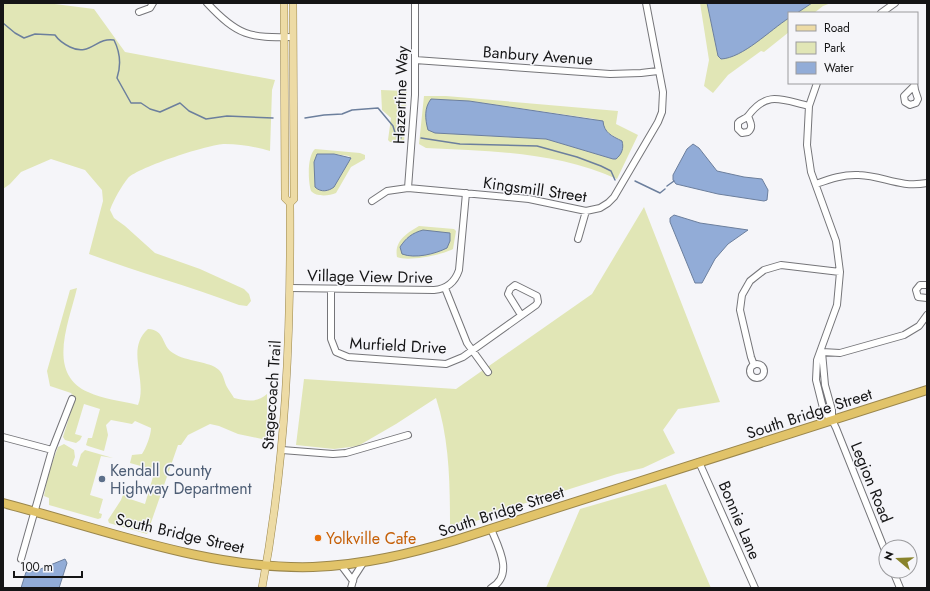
<svg xmlns="http://www.w3.org/2000/svg" width="930" height="591" viewBox="0 0 930 591" font-family="Jost,sans-serif">
  <style>
    .green { fill: #e1e6b6; fill-rule: evenodd }
    .water { fill: #92acd7; stroke: #6c7f9d }
    .lines { fill: none; stroke-linecap: round; stroke-linejoin: round }
    .stream { stroke: #6c7f9d; stroke-width: 1.5 }
    .minor-casing { stroke: #757579; stroke-width: 8 }
    .major-casing { stroke: #9a864c; stroke-width: 8 }
    .highway-casing { stroke: #9a864c; stroke-width: 10 }
    .minor { stroke: #fff; stroke-width: 6 }
    .major { stroke: #eddba5; stroke-width: 7 }
    .highway { stroke: #e1c369; stroke-width: 8 }
    .service-dot { fill: #5c6f8a; stroke: #f5f5f9; stroke-width: 1.5 }
    .food-dot { fill: #e8710a; stroke: #f5f5f9; stroke-width: 1.5 }
    .labels { text-anchor: middle; stroke-width: 3; stroke-linejoin: round; paint-order: stroke }
    .street-label { font-size: 16px; fill: #151516; stroke: #f5f5f9 }
    .service-label { font-size: 16px; fill: #4e5e75; stroke: #f5f5f9; text-anchor: start }
    .food-label { font-size: 16px; fill: #c56008; stroke: #f5f5f9; text-anchor: start }
  </style>
  <rect width="100%" height="100%" fill="#f5f5f9"/>
  <path class="green" d="M3,3h44l47,6 31,43 150,28 -3,10 -2,61c-14,-4 -29,-7 -45,-7 -16,0 -86,23 -97,34 -7,9 -14,21 -18,32l4,8 11,8 30,27 45,16 44,20 5,5 2,7 -4,5 -8,-1c-49,-19 -100,-32 -150,-51l14,-53 -1,-11 -17,-20 -34,-11 -30,13 -11,12 -7,5z
    M700,3h7l11,53 71,-38v14l-25,20 -3,-1 -33,24 -15,18 -9,-7 5,-26z
    M812,3h19l-8,3 -9,7h-17z
    M381,90l26,1 -3,52 -14,-1 -2,-2 3,-22 -9,-8z
    M424,96h22l172,15 -2,13 22,11 -21,44c-60,-27 -126,-28 -191,-31l-7,-4zM431,99l38,2 126,18 13,14 14,8 -9,18 -67,-20 -41,-2z
    M315,149l45,4 5,2v4l-14,8 -15,26c-7,3 -20,4 -25,-2 -3,-10 -4,-35 4,-42zM317,154h17l15,2 2,3c-10,10 -12,31 -27,32z
    M644,207l76,195 -42,7 -15,21 12,23 -32,15 -26,6 -107,34 -60,23c0,-45 0,-90 -14,-133l-40,26 -38,22 -24,3 -38,-4 8,-66 152,10 136,-95z
    M419,226l35,3 2,2 -3,18c-11,6 -45,13 -56,8 -3,-16 10,-24 22,-31zM408,237l34,13 -12,4 -22,2 -8,-9z
    M77,288c-7,32 -32,85 11,104 15,7 34,9 50,13 10,-25 -13,-56 10,-76 18,1 13,17 25,24 13,9 37,8 46,17 5,5 5,12 8,17 2,4 5,7 7,11 13,3 23,5 33,-4v43l-5,2 -24,-5 -19,-8 -9,-2 -22,11 -7,10h-3l-31,89 -38,-11 -1,-3 13,-20 3,-8 6,1v6l15,5 10,-34 -25,-7 2,-8 10,-1c4,-6 9,-19 9,-26l-16,-7 -3,3 -21,-4 -5,5 2,10 -4,16 -16,-5 -2,-1 2,-7h4l8,-29 -16,-5 -9,30 7,2 -2,4 -4,3 -11,-3 -2,-3 12,-39 -4,-5 -21,-7 -3,-15 23,-81z
    M64,444l10,6 1,7 -3,8 5,2 4,-13 4,-4 28,8 -12,-2 -11,39 13,4 -4,14 3,1 -1,4 -3,1 -49,-14v-7l-5,-2 4,-22 10,-27z
    M666,484l45,104h-165l34,-79z"/>
  <path class="water" d="M707,3h105l-15,10h-8v5c-19,12 -46,40 -68,41l-3,-3z
    M431,99l38,2 134,20c1,12 9,15 19,20 2,7 0,13 -6,18h-3l-67,-20 -111,-6 -7,-3c-3,-11 -4,-22 3,-31z
    M693,144l6,4 18,23 27,6 18,2 6,11 -1,10 -3,1 -46,-7 -42,-10 -3,-4v-5l14,-26z
    M317,154h17l17,4 -17,29c-5,4 -13,6 -19,0l-1,-25z
    M674,215l26,8 48,7 -20,14 -13,15 -13,24h-7l-25,-61v-4z
    M423,230l27,3v8l-3,7c-12,6 -32,11 -45,6l-2,-7c6,-9 12,-14 23,-17z
    M65,559l2,4 -8,25h-38l5,-16 12,-2z"/>
  <g class="lines">
    <path class="stream" d="M3,23l12,10 9,5 11,-4 20,1c4,6 9,9 15,12 20,10 26,-10 44,-7 6,12 7,26 3,38l14,25h10l9,6 10,3 20,-9 9,8 17,8 21,-3 46,2
      M305,118l19,-3 18,-1 10,-4 26,-2 15,18 3,10 5,2
      M421,138l39,6 77,2 40,11 24,9 10,5 4,9
      M635,181l25,12 5,-4
      M667,186l7,-5"/>
    <g class="minor-casing">
      <path id="minor" d="M207,3c31,33 42,35 86,34
        M139,12l11,-4 3,-5
        M881,13l14,-10
        M415,60l195,14 31,-1 17,-2
        M817,83l-8,23 -2,39 4,27 25,69 4,31 -3,33 -20,55 -1,20 8,32 8,8 4,8 50,125
        M914,86l-10,10 1,6 5,3 6,-2 2,-4 -3,-9 -1,-7
        M748,116c2,6 6,11 0,16l-6,1 -4,-4v-6c3,-4 8,-4 10,-7 19,-26 34,-16 61,-10
        M816,184c14,-5 28,-10 43,-9 25,1 40,13 68,8
        M408,188l7,-93v-92
        M372,201l15,-10 21,-3 121,11 57,12 14,-3 8,-5 6,-6 17,-29 27,-46 4,-10 1,-20 -17,-89
        M578,239l8,-28
        M927,285h-7l-4,5 2,7 9,1
        M290,288l144,2c13,-1 21,-8 25,-20l7,-77
        M445,288l22,55 21,29
        M331,289v50l5,13 12,5 98,7 17,-7 73,-52 2,-3 -1,-6 -22,-11 -5,4 -2,5 13,21
        M822,352l18,1 64,-18 15,-9 8,-11
        M822,352l3,33 7,25v10
        M750 371a7 7 0 1 1 14 0a7 7 0 1 1-14 0Z
        M754,365l-3,-8 -11,-47 2,-15 8,-14 14,-11 17,-5 59,7
        M3,437l49,13
        M282,450l51,4 13,-1 62,-18
        M699,462l56,126
        M21,559l31,-109 20,-51
        M341,565l12,16
        M893,571l7,17
        M351,588l3,-11 9,-14
        M491,588c23,-13 8,-40 0,-59"/>
    </g>
    <g class="major-casing">
      <path id="major" d="M290,203l4,-4 -1,-196
        M262,588c24,-128 29,-256 28,-385l-5,-5 -1,-195"/>
    </g>
    <g class="highway-casing">
      <path id="highway" d="M3,503c100,26 206,67 310,64 50,-2 96,-13 143,-27l471,-150"/>
    </g>
    <use href="#minor" class="minor"/>
    <use href="#major" class="major"/>
    <use href="#highway" class="highway"/>
  </g>
  <circle class="service-dot" cx="102" cy="479" r="4"/>
  <circle class="food-dot" cx="318" cy="538" r="4"/>
  <g class="labels">
    <g class="street-label">
      <text transform="translate(538 55) rotate(4)" y="6">Banbury Avenue</text>
      <text transform="translate(400 95) rotate(-88)" y="6">Hazertine Way</text>
      <text transform="translate(535 189) rotate(8)" y="6">Kingsmill Street</text>
      <text transform="translate(370 276) rotate(1)" y="6">Village View Drive</text>
      <text transform="translate(398 345) rotate(3)" y="6">Murfield Drive</text>
      <text transform="translate(271 395) rotate(-86)" y="6">Stagecoach Trail</text>
      <text transform="translate(809 413) rotate(-18)" y="6">South Bridge Street</text>
      <text transform="translate(872 482) rotate(68)" y="6">Legion Road</text>
      <text transform="translate(501 511) rotate(-18)" y="6">South Bridge Street</text>
      <text transform="translate(740 520) rotate(67)" y="6">Bonnie Lane</text>
      <text transform="translate(180 533) rotate(13)" y="6">South Bridge Street</text>
    </g>
    <g class="service-label">
      <text x="110" y="476">Kendall County<tspan x="110" dy="18">Highway Department</tspan></text>
    </g>
    <g class="food-label">
      <text x="326" y="544">Yolkville Cafe</text>
    </g>
  </g>
  <rect width="930" height="591" fill="none" stroke="#151516" stroke-width="8"/>
  <rect x="788" y="12" width="130" height="72" fill="#f5f5f9" stroke="#9b9b9e"/>
  <rect x="796" y="25" width="20" height="6" fill="#eddba5" stroke="#9b9b9e"/>
  <text x="824" y="32" font-size="12" fill="#151516">Road</text>
  <rect x="796" y="42" width="20" height="12" fill="#e1e6b6" stroke="#9b9b9e"/>
  <text x="824" y="52" font-size="12" fill="#151516">Park</text>
  <rect x="796" y="62" width="20" height="12" fill="#92acd7" stroke="#9b9b9e"/>
  <text x="824" y="72" font-size="12" fill="#151516">Water</text>
  <g transform="translate(898 559) rotate(289)"><circle r="19" fill="#f5f5f9" stroke="#9b9b9e"/>
  <path d="M0-3L7 15L0 10L-7 15Z" fill="#89832b"/>
  <text y="-6" font-size="11" font-weight="bold" text-anchor="middle" fill="#151516">N</text>
  </g>
  <path d="M14 571v6h68v-6" fill="none" stroke="#151516" stroke-width="2"/>
  <text x="20" y="571" font-size="12" fill="#151516" stroke="#f5f5f9" stroke-width="3" paint-order="stroke">100 m</text>
</svg>
